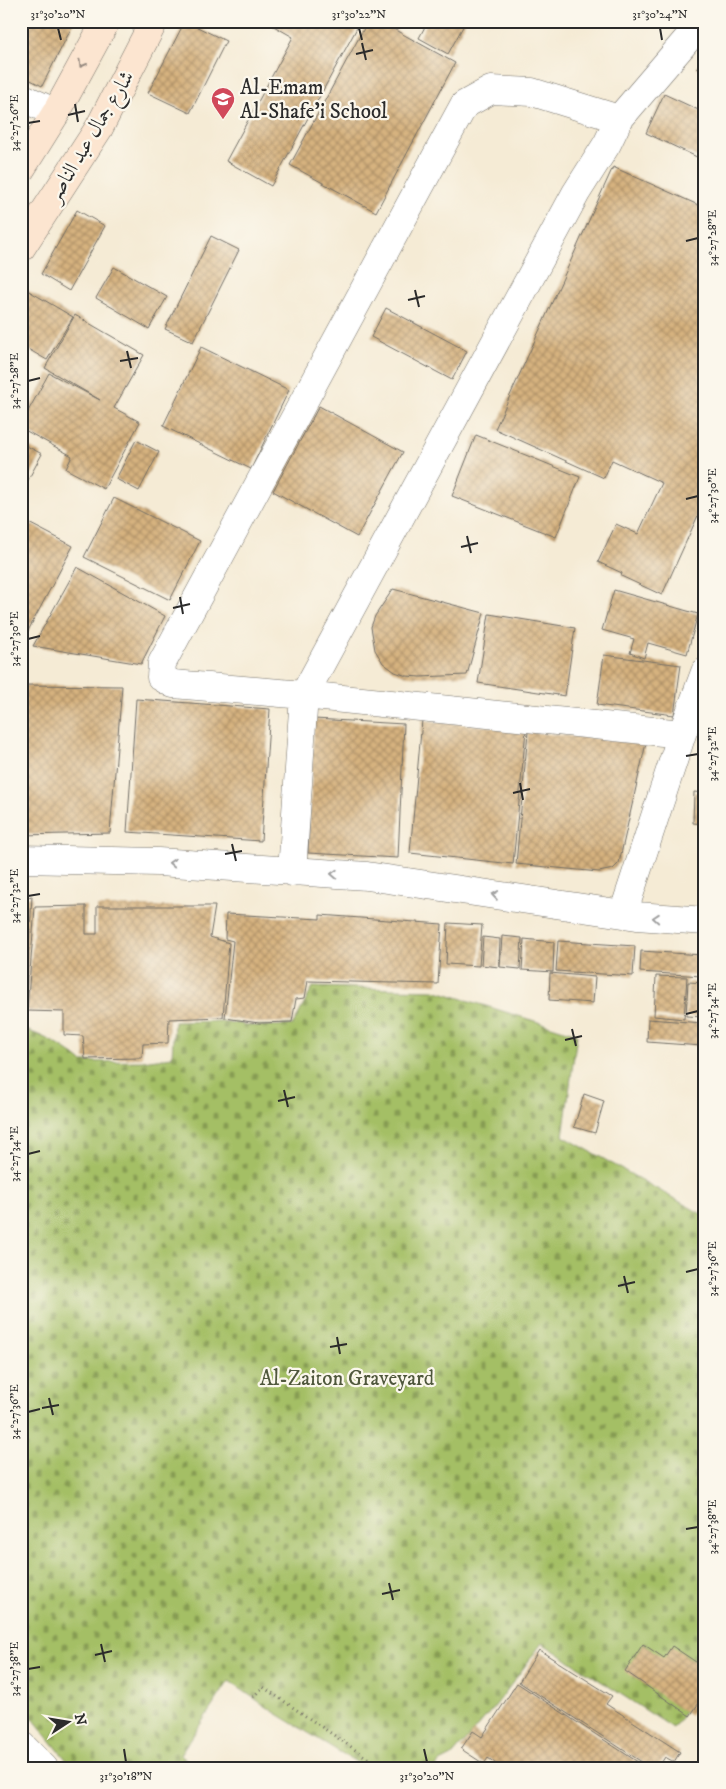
<svg xmlns="http://www.w3.org/2000/svg" width="726" height="1789" viewBox="0 0 726 1789" font-family="'IM FELL DW Pica',Amiri,serif">
  <style>
    .cemetery { fill: url(#cemetery-stones); stroke: #687548 }
    .building { fill: url(#building-cross-hatch) }
    .lines { fill: none; stroke-linecap: round; stroke-linejoin: round }
    .minor-casing { stroke: #726e66; stroke-width: 29 }
    .secondary-casing { stroke: #726e66; stroke-width: 29 }
    .path { stroke: #726e66; stroke-width: 3; stroke-dasharray: 1 4; stroke-linecap: butt }
    .minor { stroke: #fff; stroke-width: 28 }
    .secondary { stroke: #fce5d0; stroke-width: 28 }
    .oneway { stroke: #94887e }
    .oneway2 { stroke: #a0a0a0 }
    .ticks { fill: none; stroke: #2b2b2b; stroke-width: 2 }
    .labels { text-anchor: middle; stroke-width: 4.5; stroke-linejoin: round; paint-order: stroke }
    .poi-label { font-size: 21px; fill: #2b2b2b; stroke: #fbf7ec; text-anchor: start }
    .street-label { font-size: 21px; fill: #2b2b2b; stroke: #fbf7ec }
    .park-label { font-size: 21px; fill: #4f573c; stroke: #fbf7ec }
    .neatline { fill: none; stroke: #2b2b2b; stroke-width: 2 }
    .ticks-label { font-size: 12px; text-anchor: middle; fill: #2b2b2b }
  </style>
  <defs>
    <pattern id="cemetery-stones" width="16" height="16" patternUnits="userSpaceOnUse" patternTransform="scale(1.25)"><rect width="16" height="16" fill="#a4bf65"/><path d="M2 7V4a2 2 0 0 1 4 0v3zM10 15v-3a2 2 0 0 1 4 0v3z" fill="#869b53"/></pattern>
    <pattern id="building-cross-hatch" width="8" height="8" patternUnits="userSpaceOnUse" patternTransform="scale(1.25)"><rect width="8" height="8" fill="#d6b27f"/><path d="M0 0l8 8M0 8l8-8" fill="none" stroke="#ae9168"/></pattern>
  </defs>
  <rect width="100%" height="100%" fill="#fbf7ec"/>
  <filter id="ink" filterUnits="userSpaceOnUse"><feTurbulence type="fractalNoise" baseFrequency=".02" numOctaves="2"/><feDisplacementMap in="SourceGraphic" scale="10" xChannelSelector="R" yChannelSelector="G"/><feConvolveMatrix kernelMatrix="1 2 1 2 8 2 1 2 1" color-interpolation-filters="sRGB"/></filter>
  <filter id="wash" filterUnits="userSpaceOnUse"><feTurbulence type="fractalNoise" baseFrequency=".0096" numOctaves="4" result="noise"/><feDisplacementMap in="SourceGraphic" scale="20" xChannelSelector="R" yChannelSelector="G"/><feGaussianBlur stdDeviation="1.12" result="paint"/><feColorMatrix in="noise" values="0 0 0 0 0 0 0 0 0 0 0 0 0 0 0 0 0 1.4 0 .05"/><feComposite in="paint" operator="in"/></filter>
  <g filter="url(#wash)">
    <rect width="100%" height="100%" fill="#f5ebd5"/>
    <path class="cemetery" d="M313,987l121,3 143,44 -14,102 142,80v470l-32,42 -131,-85 -46,62 -44,51 -12,6 -5,6h-69l-92,-56 -45,-31 -49,74 18,13h-125l-52,-64v-691l2,16c21,7 42,18 59,33l60,-1 30,-4 2,-35 47,-1 35,5 37,-1z"/>
    <g id="blocks">
      <path class="building" d="M21,21h54l-33,65 -21,-11z
        M185,21l41,20 -36,72 -42,-20z
        M265,21h84l9,5 -87,160 -45,-25 67,-124z
        M368,21h11l76,42 -79,149 -86,-47z
        M428,21h38l-18,33 -29,-16z
        M705,51v20l-8,-3z
        M664,94l41,19v33l-6,12 -53,-25z
        M613,167l92,41v292l-43,95 -41,-19 1,-3 -24,-11 18,-38 22,10 24,-51 -50,-23 -8,18 -109,-49z
        M77,210l28,16 -36,65 -28,-17z
        M211,236l28,14 -46,92 -28,-13z
        M114,267l53,30 -18,32 -53,-31z
        M22,287l51,30 -26,43 -26,-15z
        M386,308l81,43 -15,29 -81,-43z
        M75,315l69,40 -30,53 26,14 -36,67 -38,-20 6,-13 -51,-28v-4l28,-51 51,27 -55,-32z
        M201,347l88,43 -38,79 -88,-43z
        M319,406l84,46 -46,85 -84,-46z
        M476,435l104,42 -24,60 -104,-41z
        M136,440l23,12 -20,39 -23,-12z
        M21,443l21,11 -21,39z
        M114,498l86,43 -30,59 -86,-43z
        M21,519l52,27 -52,98z
        M77,567l88,49 -24,48 -108,-18z
        M393,589l91,24 -17,62 -47,2 -13,-1 -12,-4 -12,-9 -8,-13 -4,-23 4,-11z
        M614,590l84,24 -11,40 -39,-11 -4,15 -14,-5 4,-14 -32,-9z
        M489,614l86,14 -10,68 -87,-13z
        M604,655l77,10 -7,50 -77,-10z
        M21,685l101,1 -12,147 -89,2z
        M136,699l134,10 -9,132 -134,-9z
        M314,719l90,5 -6,134 -90,-5z
        M422,720l104,10 -13,134 -103,-11z
        M528,732l118,11 -27,120 -6,6 -14,3 -83,-8z
        M694,792l11,1v31l-12,-1z
        M32,896l-7,115h-4v-113z
        M86,906v28h11v-28h118l-5,31 19,6 -6,74 -54,2 -1,24 -25,1 -1,14 -57,1 -2,-23 -19,-1v-23l-37,-1 8,-104z
        M226,914l94,5v-4l122,9 -4,60 -130,-3 -3,17 -9,1 -4,23 -33,1 -34,-5 8,-77 -8,-2z
        M448,923l34,2 -3,41 -33,-2z
        M502,936l20,2 -2,31 -20,-2z
        M483,937l17,2 -1,28 -18,-2z
        M524,939l30,3 -1,30 -31,-2z
        M558,941l77,5 -2,30 -77,-5z
        M641,951l62,4 -1,21 -62,-4z
        M550,973l45,4 -2,26 -44,-3z
        M656,976l31,1 -3,42 -30,-3z
        M688,982l17,1v34l-19,-1z
        M648,1019l55,4 -1,23 -55,-4z
        M584,1094l20,7 -9,32 -21,-6z
        M643,1644l21,14 8,-12 30,20 3,-4v32l-15,22 -65,-45z
        M539,1650l73,46 -6,8 74,48 -6,10 -9,-5 -7,11h-7l-132,-86z
        M517,1683l130,85h-145l-14,-10 -4,6 -23,-15 12,-18 9,6z"/>
    </g>
  </g>
  <g filter="url(#ink)">
    <use href="#blocks" fill-opacity="0" stroke="#726e66" stroke-width="1"/>
    <g class="lines">
      <g class="minor-casing">
        <path id="minor" d="M21,97l35,16
          M619,119l-87,-27 -41,-2 -27,15 -302,558 -1,14 12,7 131,11 378,39
          M21,859l137,3 209,14 270,40 68,5
          M292,872l12,-177 272,-502 31,-49 12,-25 84,-98
          M623,914l59,-180 23,-62
          M21,1745l23,23"/>
      </g>
      <g class="secondary-casing">
        <path id="secondary" d="M21,169l35,-56 50,-92
          M21,248l78,-120 55,-107"/>
      </g>
      <path class="path" d="M253,1697l10,-10 119,81"/>
      <use href="#minor" class="minor"/>
      <use href="#secondary" class="secondary"/>
    </g>
    <defs><path id="oneway-chevron" d="M-2-3.5L2.5 0L-2 3.5" fill="none" stroke-width="1.6" stroke-linecap="round" stroke-linejoin="round" transform="scale(1.25)"/></defs>
    <use class="oneway" href="#oneway-chevron" transform="translate(82 64) rotate(119)"/>
    <g class="oneway2">
      <use href="#oneway-chevron" transform="translate(172 863) rotate(-176)"/>
      <use href="#oneway-chevron" transform="translate(334 874) rotate(-177)"/>
      <use href="#oneway-chevron" transform="translate(495 895) rotate(-171)"/>
      <use href="#oneway-chevron" transform="translate(656 918) rotate(-176)"/>
    </g>
  </g>
  <path class="ticks" d="M58,28l3,12M359,28l3,12M660,28l2,12M362,43l4,17M356,54l17,-4M75,104l3,18M68,115l17,-4M28,123l12,-2M686,241l12,-3M415,290l4,17M408,300l17,-4M127,351l4,17M120,361l18,-3M28,381l12,-3M686,499l12,-3M467,536l4,17M461,547l17,-4M180,597l3,17M173,608l17,-4M28,639l12,-3M686,756l12,-2M520,783l3,17M513,793l17,-4M232,844l4,17M225,854l17,-3M28,896l12,-2M686,1014l12,-3M572,1029l4,17M565,1040l17,-4M284,1090l4,17M278,1101l17,-4M28,1154l12,-3M686,1272l12,-3M624,1276l4,17M618,1286l17,-4M337,1337l3,17M330,1347l17,-3M49,1398l4,17M42,1408l17,-3M28,1412l12,-3M686,1529l12,-2M389,1583l4,17M382,1594l18,-4M101,1644l4,18M95,1655l17,-4M28,1669l12,-2M124,1749l2,13M424,1749l3,13"/>
  <defs>
    <g id="school-pin" transform="scale(1.25)"><path d="M0 17L-7.5 6A9.5 9.5 0 1 1 7.5 6Z" fill="#d1495b" stroke="#fbf7ec"/><path d="M0-5L7-2L0 1L-7-2ZM-4 1L0 2.5L4 1V4Q0 6-4 4Z" fill="#fff"/></g>
  </defs>
  <g fill-rule="evenodd">
    <use href="#school-pin" x="223" y="99"/>
  </g>
  <g class="labels">
    <g class="poi-label">
      <text x="240" y="94">Al-Emam<tspan x="240" dy="24">Al-Shafe'i School</tspan></text>
    </g>
    <g class="street-label">
      <text transform="translate(90 136) rotate(-59)" y="7">شارع جمال عبد الناصر</text>
    </g>
    <g class="park-label">
      <text x="347" y="1385">Al-Zaiton Graveyard</text>
    </g>
  </g>
  <rect width="726" height="1789" fill="none" stroke="#fbf7ec" stroke-width="55"/>
  <g transform="translate(68 1722) rotate(78)" stroke="#fbf7ec" stroke-width="4" paint-order="stroke">
  <path d="M0-4L9 19L0 12L-9 19Z" fill="#2b2b2b"/>
  <text y="-8" font-size="14" font-weight="bold" text-anchor="middle" fill="#2b2b2b">N</text>
  </g>
  <rect x="28" y="28" width="670" height="1734" class="neatline"/>
  <g class="ticks-label">
    <text x="58" y="18">31°30'20"N</text>
    <text x="359" y="18">31°30'22"N</text>
    <text x="660" y="18">31°30'24"N</text>
    <text transform="translate(14 123) rotate(-90)" y="4">34°27'26"E</text>
    <text transform="translate(712 238) rotate(-90)" y="4">34°27'28"E</text>
    <text transform="translate(14 381) rotate(-90)" y="4">34°27'28"E</text>
    <text transform="translate(712 496) rotate(-90)" y="4">34°27'30"E</text>
    <text transform="translate(14 639) rotate(-90)" y="4">34°27'30"E</text>
    <text transform="translate(712 754) rotate(-90)" y="4">34°27'32"E</text>
    <text transform="translate(14 896) rotate(-90)" y="4">34°27'32"E</text>
    <text transform="translate(712 1011) rotate(-90)" y="4">34°27'34"E</text>
    <text transform="translate(14 1154) rotate(-90)" y="4">34°27'34"E</text>
    <text transform="translate(712 1269) rotate(-90)" y="4">34°27'36"E</text>
    <text transform="translate(14 1412) rotate(-90)" y="4">34°27'36"E</text>
    <text transform="translate(712 1527) rotate(-90)" y="4">34°27'38"E</text>
    <text transform="translate(14 1669) rotate(-90)" y="4">34°27'38"E</text>
    <text x="126" y="1780">31°30'18"N</text>
    <text x="427" y="1780">31°30'20"N</text>
  </g>
</svg>
